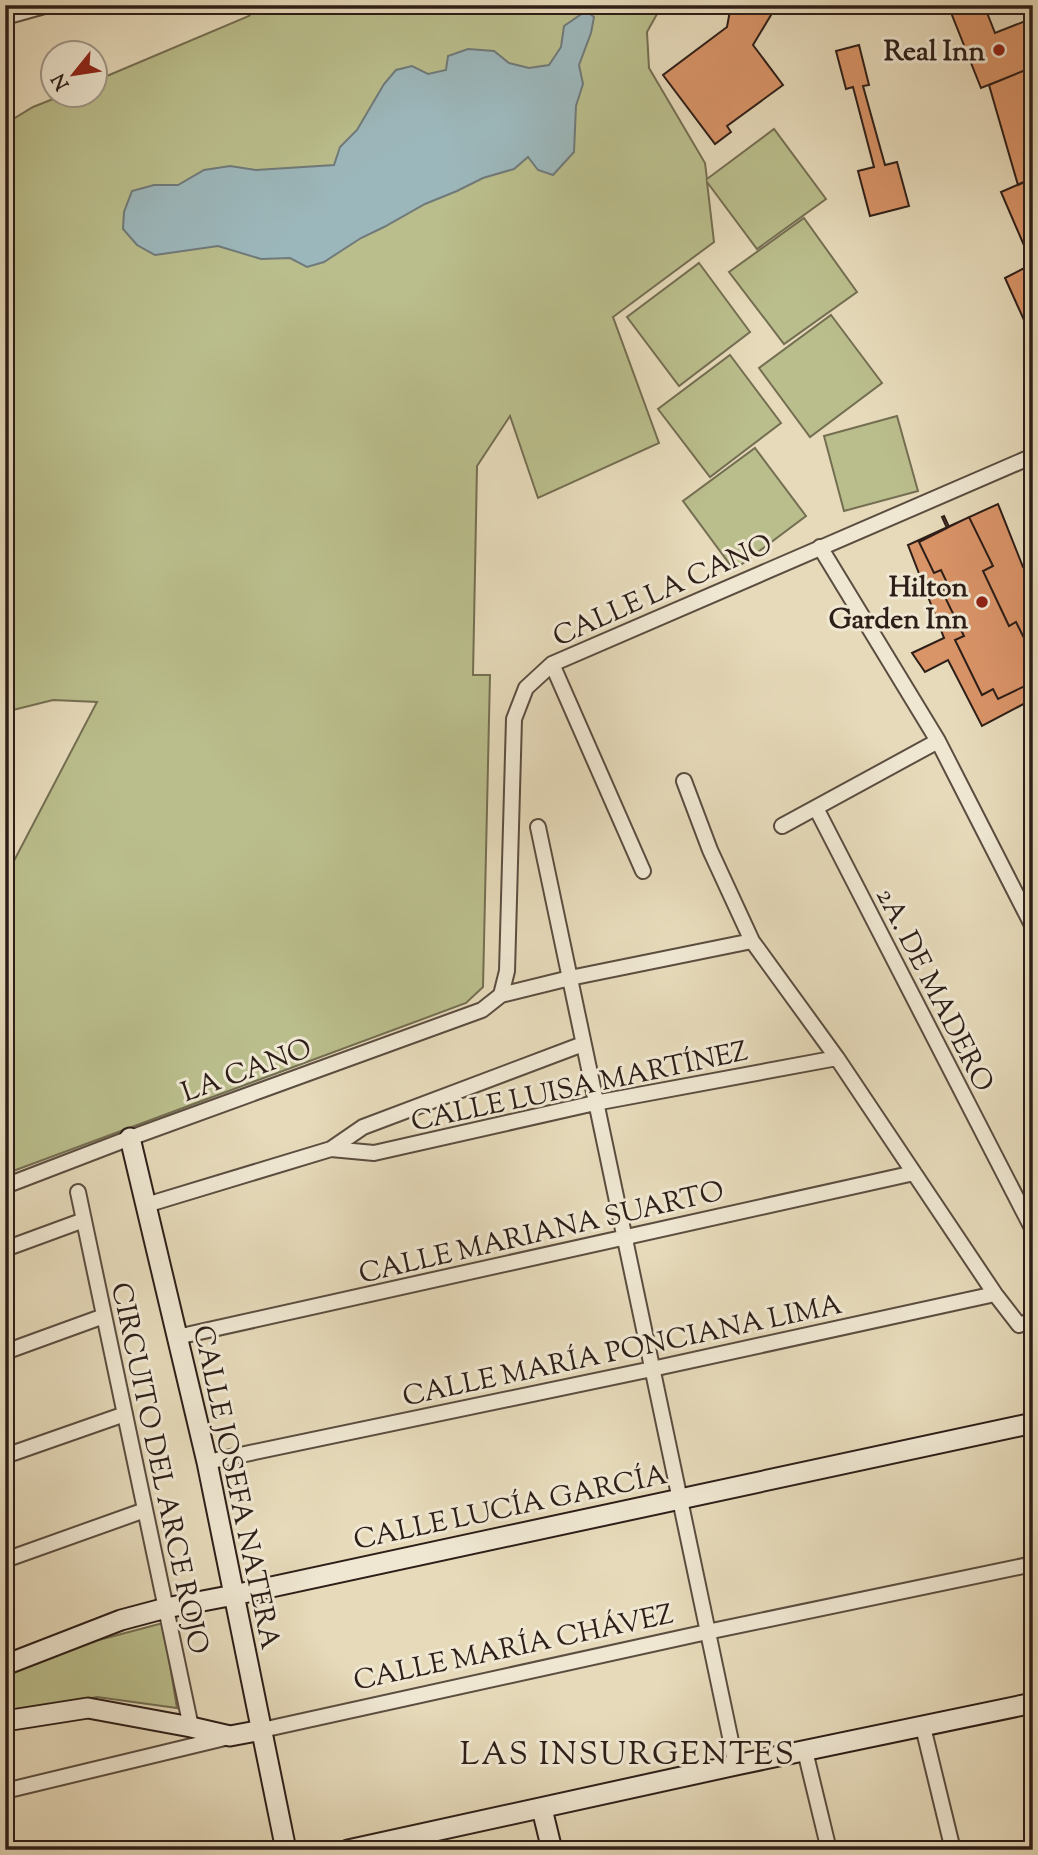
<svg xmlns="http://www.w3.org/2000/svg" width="1038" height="1855" viewBox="0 0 1038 1855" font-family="'Sorts Mill Goudy',serif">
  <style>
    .green { fill: #babe8c; stroke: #746e52; stroke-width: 2 }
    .water { fill: #9cb7bb; stroke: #707a7a; stroke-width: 2 }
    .building { fill: #d99468; stroke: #2d1e18; stroke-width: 2 }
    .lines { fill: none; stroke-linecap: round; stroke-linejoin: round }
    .street-casing { stroke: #5b4d40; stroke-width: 18 }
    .secondary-casing { stroke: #2d1e18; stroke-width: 23 }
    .street { stroke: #efe7d2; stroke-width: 14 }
    .secondary { stroke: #efe7d2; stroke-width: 19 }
    .poi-dot { fill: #8f2418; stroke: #efe7d2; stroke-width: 2.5 }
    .labels { text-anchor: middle; stroke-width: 6; stroke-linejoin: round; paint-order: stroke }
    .poi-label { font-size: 28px; font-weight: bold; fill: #2d1e18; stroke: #efe7d2; text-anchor: end }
    .street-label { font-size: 28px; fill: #2d1e18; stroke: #efe7d2 }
    .quarter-label { font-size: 32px; letter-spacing: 2px; fill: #2d1e18; stroke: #efe7d2 }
  </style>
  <rect width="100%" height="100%" fill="#e6daba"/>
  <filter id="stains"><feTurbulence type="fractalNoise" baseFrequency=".00286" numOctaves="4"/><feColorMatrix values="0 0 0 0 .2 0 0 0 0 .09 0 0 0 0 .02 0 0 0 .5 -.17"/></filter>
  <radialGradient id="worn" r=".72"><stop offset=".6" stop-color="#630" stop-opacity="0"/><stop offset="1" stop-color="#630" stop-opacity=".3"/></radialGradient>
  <path class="green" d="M259,5h403l-15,27 2,36 56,95 2,16 67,-50 52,70 -69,50 -50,-67 7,60 -101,75 46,126 -121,55 -28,-82 -33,50 -4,209h17l-7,312 -17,16 -461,171v-296l92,-176 -44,-2 -48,12v-588l28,-17 30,-12 31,-1 1,-13 154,-65z
    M804,218l53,74 -73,52 -55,-72z
    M699,263l51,69 -71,54 -52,-69z
    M831,315l51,68 -72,54 -51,-69z
    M730,355l51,68 -71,54 -52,-68z
    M897,416l21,75 -74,20 -20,-75z
    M755,448l51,68 -72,54 -51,-69z
    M163,1623l14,85 -80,-11 -92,18v-40l90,-34z"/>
  <path class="water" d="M586,11l8,6 -3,16 -12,32 4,19 -7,22 -2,46 -21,23 -15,-5 -10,-13 -14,12 -31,9 -26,13 -32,13 -41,23 -23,11 -37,24 -17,5 -17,-9 -29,1 -43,-13 -63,9 -18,-10 -14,-16 1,-17 8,-21 22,-6h24l26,-15 26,-4 26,4 78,-5 6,-18 17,-17 27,-46 12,-14 16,-4 16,8 18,-4 2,-14 20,-7 26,2 15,12 20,5 20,-3 12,-18 3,-21z"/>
  <path class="building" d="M731,5h46l-24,40 30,40 -56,41 4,6 -16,12 -52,-69 64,-48z
    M962,5h22l11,28 38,-15v49l-52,21 -31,-78z
    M859,45l10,40 -6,1 22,79 12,-3 12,44 -39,10 -12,-45 16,-4 -21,-80 -7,2 -10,-38z
    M1033,67v111l-15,7 -29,-100z
    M1033,178v86h-1l-31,-72z
    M1032,264h1v76l-28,-62z
    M998,504l25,63 10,-4v136l-51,27 -34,-66 -23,12 -13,-19 32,-15 -36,-93z
    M944,516l5,11 20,-10 24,49 -10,5 26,55 7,-4 17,34v26l-35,17 -5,-10 -11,6 -27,-55 9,-4 -22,-45 7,-4 -8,-17 -7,3 -15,-31 28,-14 -5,-11z"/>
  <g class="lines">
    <g class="street-casing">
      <path id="street" d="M5,17l43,-12
        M820,547l118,194 95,186
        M552,664l91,207
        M684,781l26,69 42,91 85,117 158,236 24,31 14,-5
        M816,808l217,422
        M782,826l156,-85
        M538,827l198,938
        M501,995l6,-24 7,-252 12,-31 26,-24 481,-208
        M331,1149l43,4 221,-50 242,-45
        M5,1186l125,-48 352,-128 19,-15 69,-17 182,-37
        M78,1192l113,535
        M146,1205l185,-56 32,-22 220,-83
        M5,1249l79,-29
        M177,1337l737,-164
        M5,1352l99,-36
        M5,1456l120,-42
        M207,1462l445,-93 343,-75
        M5,1560l140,-50
        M923,1727l30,123
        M262,1730l445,-98 326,-68
        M805,1751l24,99
        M5,1791l224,-54
        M414,1836l3,14"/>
    </g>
    <g class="secondary-casing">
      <path id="secondary" d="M130,1138l77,324 79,388
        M5,1665l116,-45 45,-12 68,-13 799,-172
        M5,1721l83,-13 103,19 39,9 32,-6
        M542,1809l10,41
        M348,1850l388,-85 297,-62"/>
    </g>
    <use href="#street" class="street"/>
    <use href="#secondary" class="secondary"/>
  </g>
  <g class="poi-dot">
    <circle cx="999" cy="50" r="7"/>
    <circle cx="982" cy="602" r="7"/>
  </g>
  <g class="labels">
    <g class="poi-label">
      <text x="985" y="60">Real Inn</text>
      <text x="968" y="596">Hilton<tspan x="968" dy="32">Garden Inn</tspan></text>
    </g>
    <g class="street-label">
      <text transform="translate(662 589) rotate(-24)" y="10">CALLE LA CANO</text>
      <text transform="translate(936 989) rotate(63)" y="10">2A. DE MADERO</text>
      <text transform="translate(246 1069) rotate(-20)" y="10">LA CANO</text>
      <text transform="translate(579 1085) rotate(-12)" y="10">CALLE LUISA MARTÍNEZ</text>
      <text transform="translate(541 1231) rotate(-13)" y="10">CALLE MARIANA SUARTO</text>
      <text transform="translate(622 1349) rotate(-12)" y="10">CALLE MARÍA PONCIANA LIMA</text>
      <text transform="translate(161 1468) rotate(78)" y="10">CIRCUITO DEL ARCE ROJO</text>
      <text transform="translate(238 1487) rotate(78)" y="10">CALLE JOSEFA NATERA</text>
      <text transform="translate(510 1506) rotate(-12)" y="10">CALLE LUCÍA GARCÍA</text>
      <text transform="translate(513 1646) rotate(-12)" y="10">CALLE MARÍA CHÁVEZ</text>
    </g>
    <g class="quarter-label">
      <text x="628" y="1764">LAS INSURGENTES</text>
    </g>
  </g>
  <rect width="1038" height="1855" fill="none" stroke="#e6daba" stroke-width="28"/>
  <rect x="7" y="7" width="1024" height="1841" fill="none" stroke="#2d1e18" stroke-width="3.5"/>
  <rect x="14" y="14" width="1010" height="1827" fill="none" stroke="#2d1e18" stroke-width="2"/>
  <g transform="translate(74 74) rotate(240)"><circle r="33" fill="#efe7d2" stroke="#a19788" stroke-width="2"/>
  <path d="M0-5L12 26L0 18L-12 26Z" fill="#8f2418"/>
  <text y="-10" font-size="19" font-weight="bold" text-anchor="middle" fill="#2d1e18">N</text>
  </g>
  <rect width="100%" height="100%" filter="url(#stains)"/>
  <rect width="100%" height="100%" fill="url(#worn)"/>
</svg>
